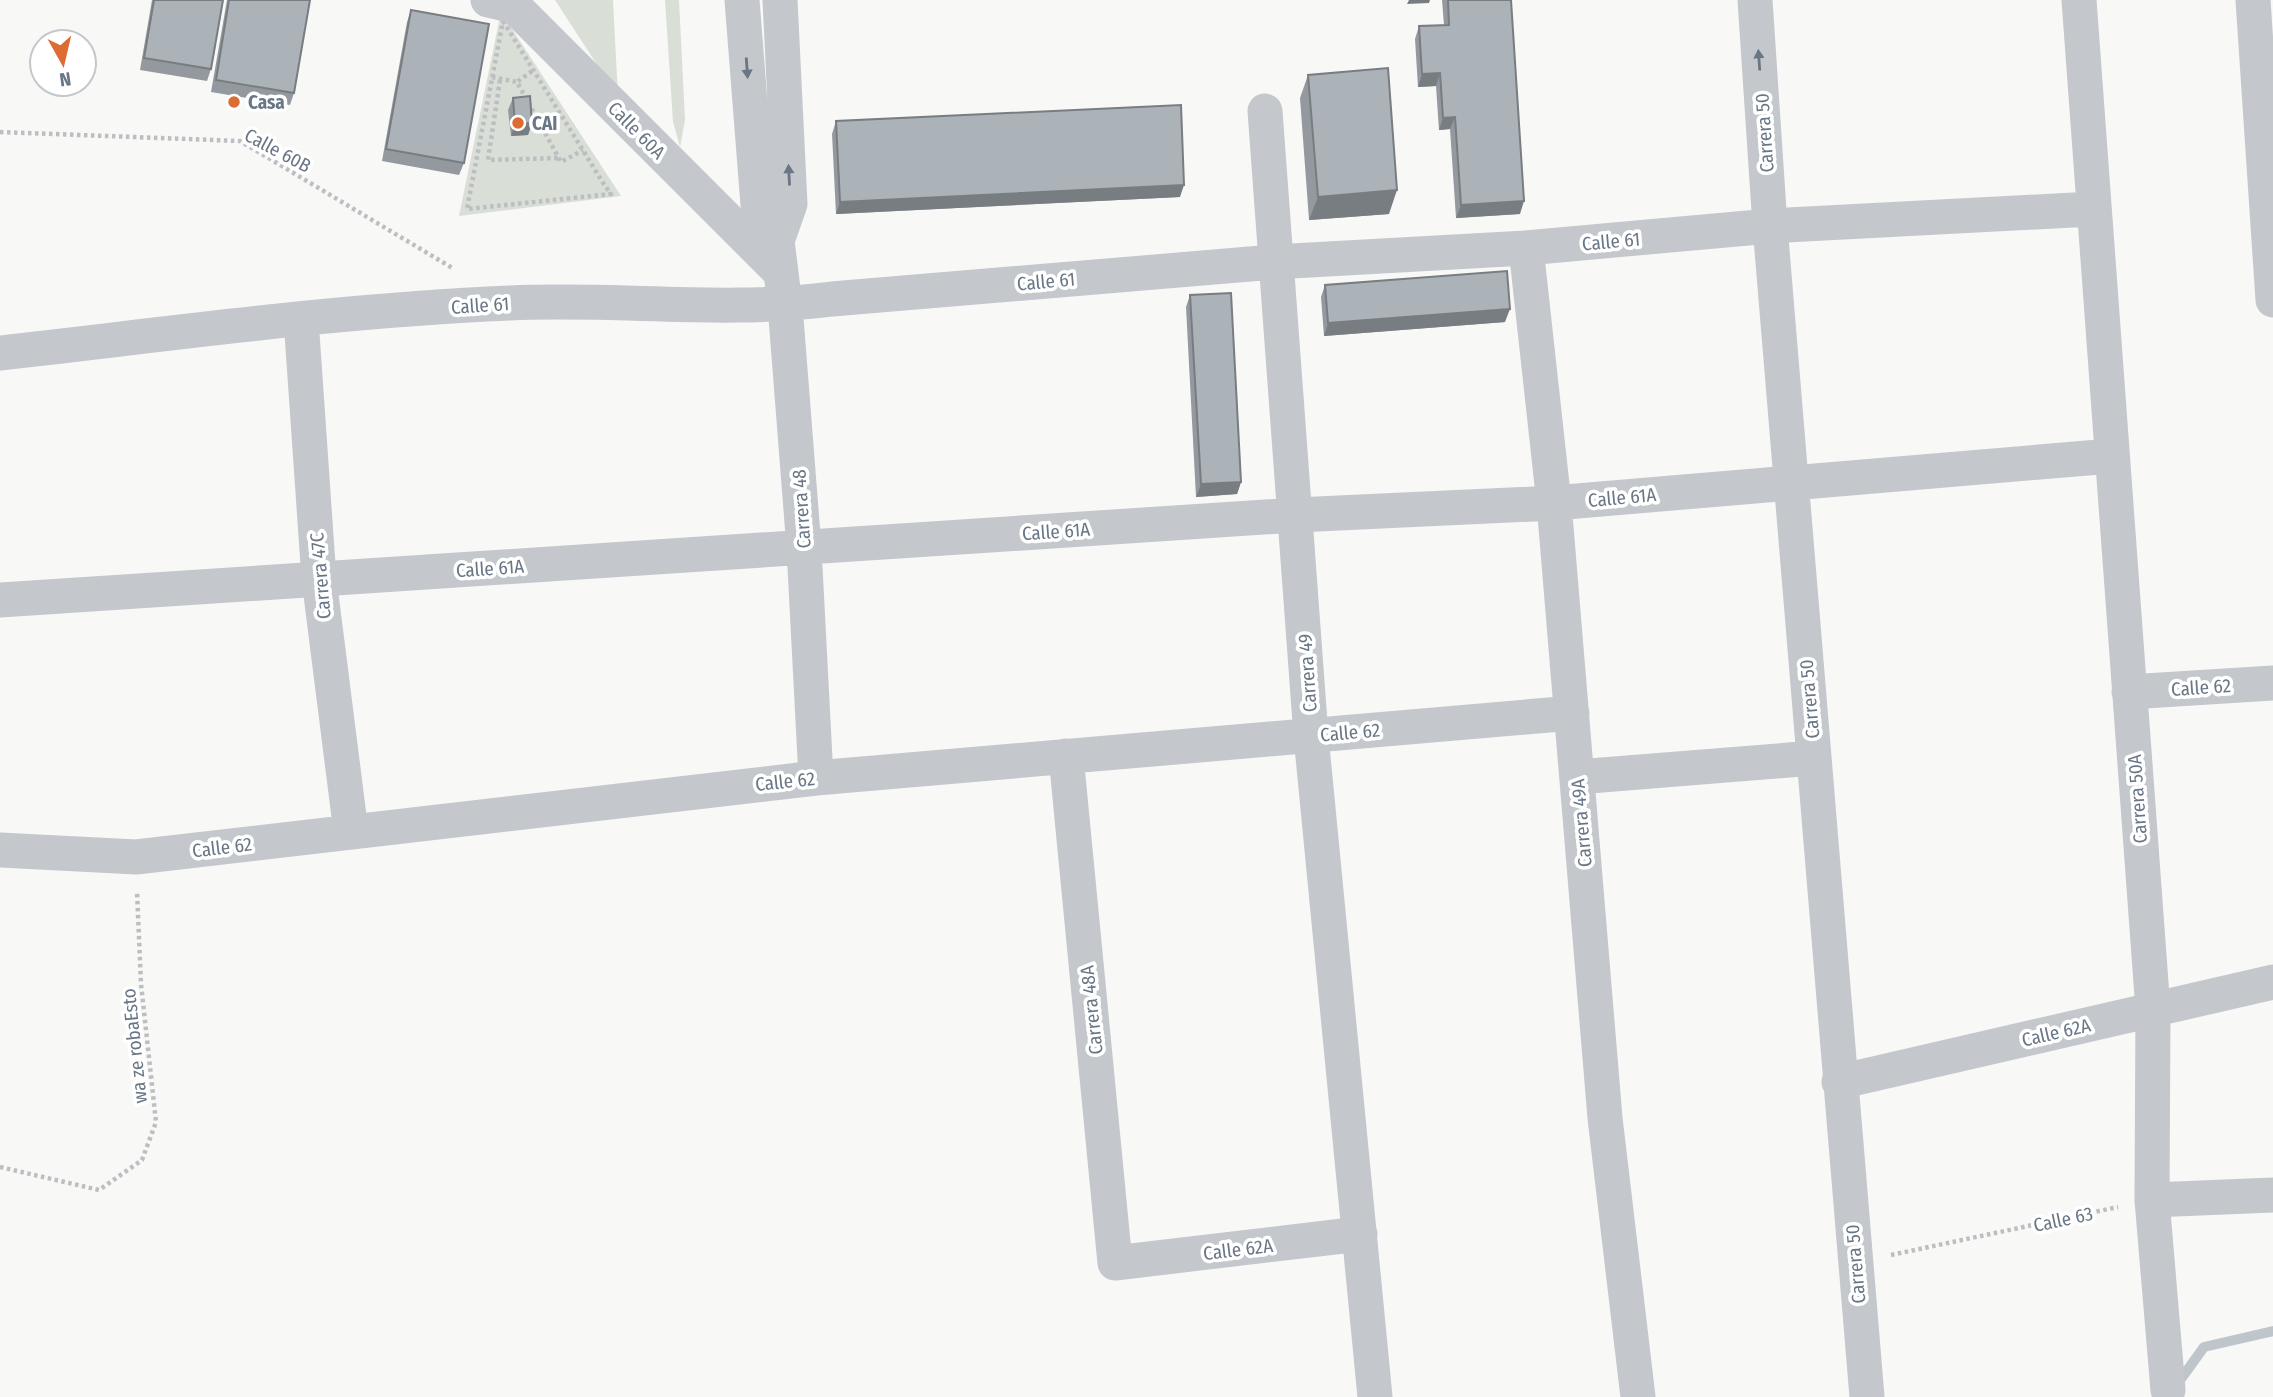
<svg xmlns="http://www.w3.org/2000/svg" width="2273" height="1397" viewBox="0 0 2273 1397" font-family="'Fira Sans Condensed',sans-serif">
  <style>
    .green { fill: #d9dfd7 }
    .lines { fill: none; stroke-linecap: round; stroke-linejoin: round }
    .stream { stroke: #bec6cc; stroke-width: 10 }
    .path { stroke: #bcbec1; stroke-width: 4.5; stroke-dasharray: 3.5 3.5; stroke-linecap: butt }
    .minor { stroke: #c4c7cb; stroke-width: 35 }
    .wall { fill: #93999e }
    .shaded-wall { fill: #787d81 }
    .building { fill: #abb2b8; stroke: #787d81; stroke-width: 2 }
    .oneway { fill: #697686 }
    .poi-dot { fill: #dc6c32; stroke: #fff; stroke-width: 2.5 }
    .labels { text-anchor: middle; stroke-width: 7; stroke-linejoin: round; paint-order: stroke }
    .poi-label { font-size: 19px; font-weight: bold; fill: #697686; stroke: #fff; text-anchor: start }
    .street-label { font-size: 19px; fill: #697686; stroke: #fff }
  </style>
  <rect width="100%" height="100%" fill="#f8f8f6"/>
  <path class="green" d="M555,0h58l5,97z
    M665,0h14l6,120 -5,27 -7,-25z
    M501,12l120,184 -162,20z"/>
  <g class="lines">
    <path class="stream" d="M2178,1383l26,-36 69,-16"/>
    <path class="path" d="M503,21l102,165 6,8 -144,15z
      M532,71l-15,11 44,80 22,-12
      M492,77l25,5
      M500,80l-12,80 71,-2
      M0,132l240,9 214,128
      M0,1167l99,23 43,-30 14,-38 -15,-138 -4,-93
      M1891,1255l227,-48"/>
    <path class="minor" d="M488,0l26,6 266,266
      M742,0l16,205 19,36
      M780,0l10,204 -13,37 8,64 19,243 12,230
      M1755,0l15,226 97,1171
      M2079,0l74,1010 -1,190 16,190
      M2253,0l20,300
      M1265,111l46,625 64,661
      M1526,248l28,255 51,615 33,279
      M301,319l18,260 32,253
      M0,353c170,-19 340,-43 510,-50 108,-5 216,10 322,-4l442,-37 252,-14 244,-22 322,-17
      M0,600l1296,-85 258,-12 557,-47
      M2129,692l144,-9
      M1066,756l49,507 245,-29
      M1577,777l237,-19
      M0,850l136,7 680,-79 756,-65
      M1839,1082l434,-100
      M2152,1200l121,-5"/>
  </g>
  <path class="wall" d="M152,0h71l-12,69 -4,12 -67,-11z
    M227,0h83l-16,93 -4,12 -79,-13z
    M1442,0h69l9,214 -64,4 -6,-89 -11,1 -3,-44 -18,1 -3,-48 4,-13 25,-1z
    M411,10l53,153 -5,12 -77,-14 25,-139z
    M1308,75l81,139 -80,6 -9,-122z
    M513,98l19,25 -4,12 -17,1 -3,-26z
    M836,121l344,76 -344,17 -4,-80z
    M1325,285l180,37 -181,14 -3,-39z
    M1190,295l51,187 -4,12 -41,3 -10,-190z"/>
  <path class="shaded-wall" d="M1409,0h21l-1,3 -22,1z
    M1440,73l-4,13 -18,1 4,-13z
    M1455,117l-5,12 -11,1 4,-12z
    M532,123l-4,12 -17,1 4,-12z
    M1184,185l-4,12 -344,17 4,-12z
    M1397,190l-8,24 -80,6 9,-23z
    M1524,201l-4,13 -64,4 5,-13z
    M1510,309l-5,13 -181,14 4,-13z
    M1241,482l-4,12 -41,3 5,-13z"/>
  <path class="building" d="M154,0h69l-12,69 -67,-11z
    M229,0h81l-16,93 -78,-13z
    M1448,0h63l13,201 -63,4 -6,-88 -12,1 -3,-45 -18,1 -3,-48 30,-1z
    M411,10l78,14 -25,139 -78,-14z
    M1388,68l9,122 -79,7 -10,-122z
    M530,96l2,27 -17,1 -2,-26z
    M1181,105l3,80 -344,17 -4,-81z
    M1507,271l3,38 -182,14 -3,-38z
    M1231,293l10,189 -40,2 -11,-189z"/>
  <defs><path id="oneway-solid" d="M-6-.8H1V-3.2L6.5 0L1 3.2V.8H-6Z" transform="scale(1.75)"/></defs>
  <g class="oneway">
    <use href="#oneway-solid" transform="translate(1759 60) rotate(-94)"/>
    <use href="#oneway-solid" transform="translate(747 68) rotate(86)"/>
    <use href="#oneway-solid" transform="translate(789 175) rotate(-93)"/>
  </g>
  <g class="poi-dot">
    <circle cx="234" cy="102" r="7"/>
    <circle cx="518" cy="123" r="7"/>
  </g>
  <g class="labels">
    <g class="poi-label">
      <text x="248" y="109">Casa</text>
      <text x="532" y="130">CAI</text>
    </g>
    <g class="street-label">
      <text transform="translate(637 130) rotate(45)" y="7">Calle 60A</text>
      <text transform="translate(1764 133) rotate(-94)" y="7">Carrera 50</text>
      <text transform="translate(278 150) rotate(28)" y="7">Calle 60B</text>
      <text transform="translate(1611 241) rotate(-5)" y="7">Calle 61</text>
      <text transform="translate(1046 281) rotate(-5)" y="7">Calle 61</text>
      <text transform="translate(480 305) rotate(-4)" y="7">Calle 61</text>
      <text transform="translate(1622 497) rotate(-5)" y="7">Calle 61A</text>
      <text transform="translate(801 509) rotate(-94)" y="7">Carrera 48</text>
      <text transform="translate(1056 531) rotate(-4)" y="7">Calle 61A</text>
      <text transform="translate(490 568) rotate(-4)" y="7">Calle 61A</text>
      <text transform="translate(320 576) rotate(-95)" y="7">Carrera 47C</text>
      <text transform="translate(1307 673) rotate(-94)" y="7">Carrera 49</text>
      <text transform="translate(2201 687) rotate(-4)" y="7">Calle 62</text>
      <text transform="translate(1809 699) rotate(-95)" y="7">Carrera 50</text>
      <text transform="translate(1350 732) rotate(-5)" y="7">Calle 62</text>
      <text transform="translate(785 781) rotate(-6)" y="7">Calle 62</text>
      <text transform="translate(2137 799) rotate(-94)" y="7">Carrera 50A</text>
      <text transform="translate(1581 823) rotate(-95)" y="7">Carrera 49A</text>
      <text transform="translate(222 847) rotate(-7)" y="7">Calle 62</text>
      <text transform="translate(1091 1010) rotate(-96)" y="7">Carrera 48A</text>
      <text transform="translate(2056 1032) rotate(-13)" y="7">Calle 62A</text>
      <text transform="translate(134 1046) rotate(-96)" y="7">wa ze robaEsto</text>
      <text transform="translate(2063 1219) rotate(-12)" y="7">Calle 63</text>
      <text transform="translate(1238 1249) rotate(-7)" y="7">Calle 62A</text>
      <text transform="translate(1855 1264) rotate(-95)" y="7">Carrera 50</text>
    </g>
  </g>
  <g transform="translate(63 63) rotate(172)"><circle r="33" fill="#ffffff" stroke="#c3c8cf" stroke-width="2"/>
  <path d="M0-5L12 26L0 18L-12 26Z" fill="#dc6c32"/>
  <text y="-10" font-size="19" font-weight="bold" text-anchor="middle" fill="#697686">N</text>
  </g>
</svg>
